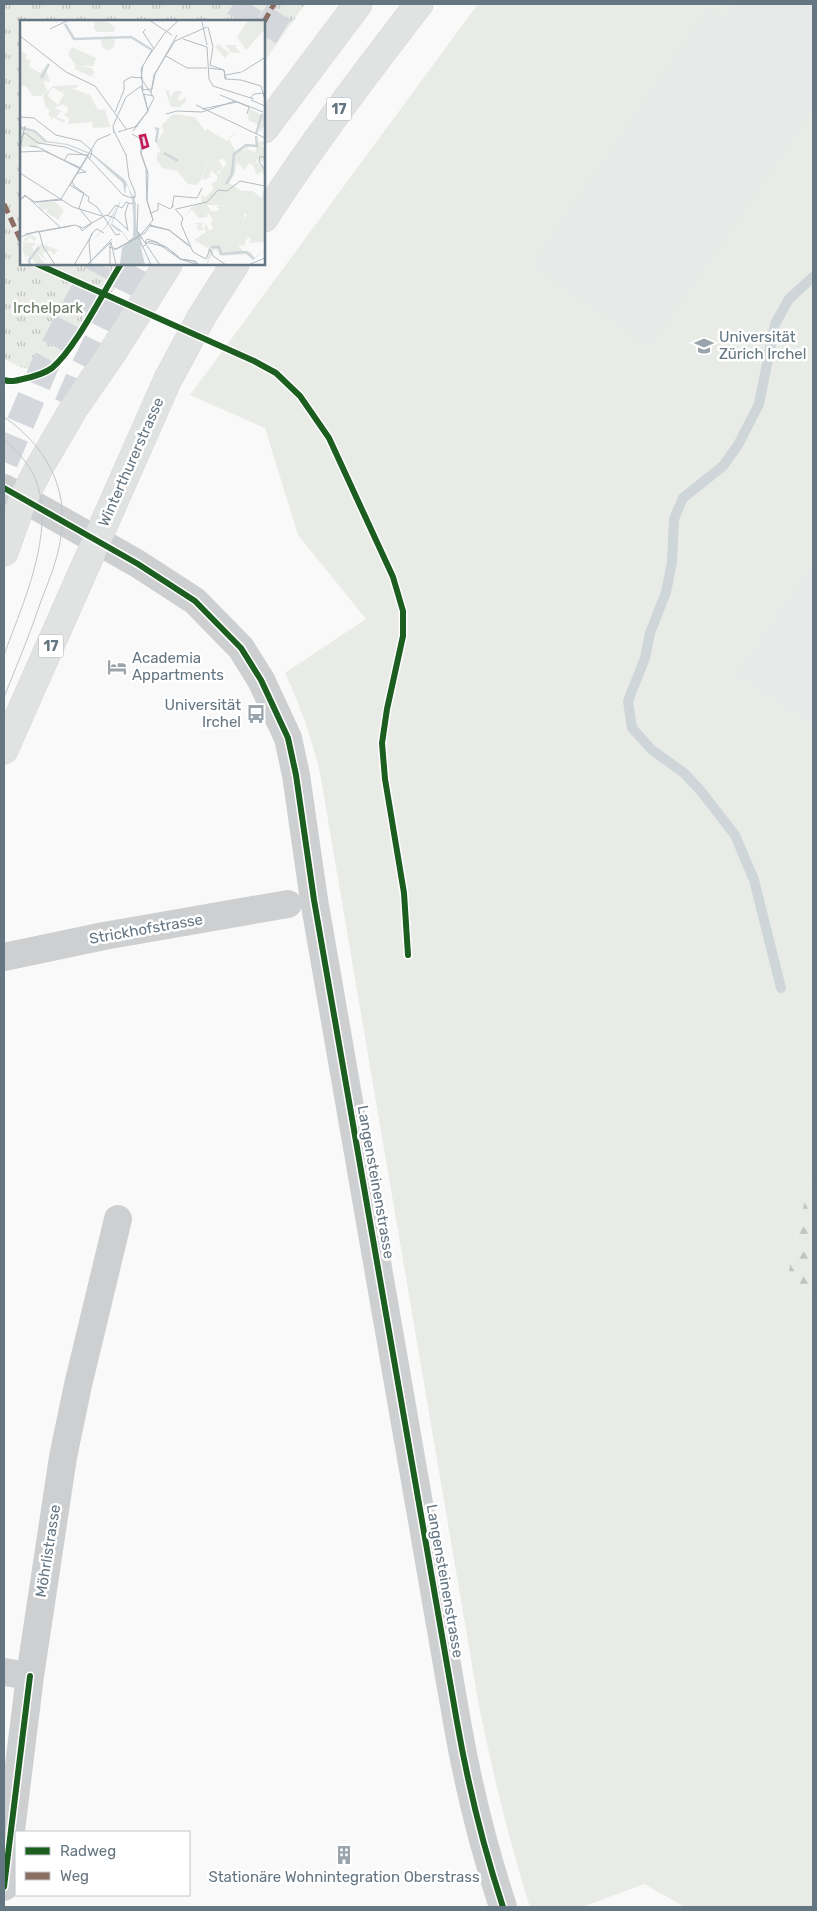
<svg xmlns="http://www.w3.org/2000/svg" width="817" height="1911" viewBox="0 0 817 1911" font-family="Rubik,sans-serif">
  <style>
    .built { fill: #e8e9e9 }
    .grass { fill: #e8ebe6 }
    .forest { fill: url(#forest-firs) }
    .park { fill: url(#park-tufts) }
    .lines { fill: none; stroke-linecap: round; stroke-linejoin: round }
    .stream { stroke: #ced6d9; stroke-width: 10 }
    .trunk-tunnel { stroke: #d4d8dc; stroke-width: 28; stroke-dasharray: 28 14; stroke-linecap: butt }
    .primary-casing { stroke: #d5d6d7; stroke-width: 29 }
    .minor { stroke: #cecfd0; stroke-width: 28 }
    .tertiary { stroke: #cecfd0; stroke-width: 28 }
    .primary { stroke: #e1e2e2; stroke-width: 28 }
    .tram { stroke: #c3c5c6; stroke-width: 1 }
    .quiet { stroke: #8d6e63; stroke-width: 5; stroke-dasharray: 10 5; stroke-linecap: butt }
    .cycleway-casing { stroke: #fff; stroke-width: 9 }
    .cycleway { stroke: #1b5e20; stroke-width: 6 }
    .labels { text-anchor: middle; stroke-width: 5; stroke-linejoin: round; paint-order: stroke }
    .shield { fill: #fff; stroke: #939fa8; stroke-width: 1 }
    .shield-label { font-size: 14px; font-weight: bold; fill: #657683 }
    .park-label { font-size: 15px; fill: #687a64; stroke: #fff }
    .poi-label { font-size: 15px; fill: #657683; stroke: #fff; text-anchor: start }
    .street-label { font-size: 15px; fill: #657683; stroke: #fff }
    .inset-river { fill: none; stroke: #ced6d9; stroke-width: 2.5 }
    .inset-road { fill: none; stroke: #b5bdc3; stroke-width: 1 }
    .view { fill: #c2185b; fill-opacity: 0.15; stroke: #c2185b; stroke-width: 2.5 }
    .inset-edge { fill: none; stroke: #657683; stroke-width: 2.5 }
  </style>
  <defs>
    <pattern id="forest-firs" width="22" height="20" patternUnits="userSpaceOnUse" patternTransform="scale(1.25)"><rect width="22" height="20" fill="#e8ebe6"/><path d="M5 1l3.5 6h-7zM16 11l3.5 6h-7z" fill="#c0c3c0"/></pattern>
    <pattern id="park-tufts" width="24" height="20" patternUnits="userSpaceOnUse" patternTransform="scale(1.25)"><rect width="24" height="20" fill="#e8ebe6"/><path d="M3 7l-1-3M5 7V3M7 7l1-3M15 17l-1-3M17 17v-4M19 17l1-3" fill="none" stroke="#c0c3c0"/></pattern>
  </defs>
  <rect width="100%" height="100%" fill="#f9f9f9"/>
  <path class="built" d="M633,4h180v557l-308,-280z
    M813,564v163l-78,-53z"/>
  <path class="grass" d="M478,4h257l-10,15 -16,-11 -177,257 118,82 163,-238v455l-78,110 78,53v453l-4,2 -21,93 25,19v613h-128l-41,-23 -62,23h-52c-21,-66 -37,-133 -51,-201l-159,-933c-8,-35 -20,-67 -35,-100l81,-54 -68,-84 -33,-107 -75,-33z"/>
  <path class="forest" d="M813,1180v114l-25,-19 21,-93z"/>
  <path class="park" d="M4,4h301l-41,58v-41h-243v243h109c-19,30 -58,103 -97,105 -11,0 -20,-5 -29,-10z"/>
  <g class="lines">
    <path class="stream" d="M781,988l-27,-108 -19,-45 -35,-45 -16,-17 -32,-23 -20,-22 -4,-27 17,-43 5,-25 16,-41 6,-30 2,-43 9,-21 40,-32 15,-21 21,-41 16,-80 14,-25 24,-22"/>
    <path class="trunk-tunnel" d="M239,21l11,-17
      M264,36l20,-32
      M68,405l12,-28 56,-113
      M4,462l41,-97 54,-101"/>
    <g class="primary-casing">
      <path id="primary" d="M264,129l94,-125
        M264,218c48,-74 101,-144 155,-214
        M4,552l19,-53 16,-31 35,-60 40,-58 54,-86
        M4,750l164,-371 34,-63 33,-52"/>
    </g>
    <path class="minor" d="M96,540l42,24 57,37 46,47 20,32 27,58 8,37 18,125 143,822c11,63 26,124 46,185
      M4,957l100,-21 184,-32
      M4,1672l26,4
      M4,1887l26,-211 33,-219 15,-72 40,-166"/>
    <path class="tertiary" d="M4,488l92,52"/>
    <use href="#primary" class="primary"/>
    <path class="tram" d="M4,417c40,27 65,70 57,119 -3,23 -12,44 -20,65 -11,33 -24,64 -37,96
      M4,439c12,11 24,23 31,39 22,53 -13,127 -31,177"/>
    <path class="quiet" d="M264,22l10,-18
      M4,204l17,37"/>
    <g class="cycleway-casing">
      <path id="cycleway" d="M37,264l217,97 22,12 24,23 29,42 64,139 10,34v25l-16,73 -5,34 3,36 19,114 4,62
        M4,380c7,2 11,1 19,-1 9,-2 21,-5 29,-11 24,-20 51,-76 69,-104
        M4,488l134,76 57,37 46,47 20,32 27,58 8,37 18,125 143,822c11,63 26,124 46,185
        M4,1887l26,-211"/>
    </g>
    <use href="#cycleway" class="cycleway"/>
  </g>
  <defs>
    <g id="university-bare" transform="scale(1.5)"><path d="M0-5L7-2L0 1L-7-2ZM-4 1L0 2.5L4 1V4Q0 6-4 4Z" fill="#99a4ac" stroke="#fff" stroke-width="2.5" paint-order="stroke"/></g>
    <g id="hotel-bare" transform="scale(1.5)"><path d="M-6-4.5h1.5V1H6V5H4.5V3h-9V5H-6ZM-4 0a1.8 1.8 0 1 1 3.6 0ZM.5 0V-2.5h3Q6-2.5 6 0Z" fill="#99a4ac" stroke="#fff" stroke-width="2.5" paint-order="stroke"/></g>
    <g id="bus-bare" transform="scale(1.5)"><path d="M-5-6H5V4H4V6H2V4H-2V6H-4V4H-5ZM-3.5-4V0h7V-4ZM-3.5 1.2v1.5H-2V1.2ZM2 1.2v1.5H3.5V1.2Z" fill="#99a4ac" stroke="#fff" stroke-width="2.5" paint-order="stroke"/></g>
    <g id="building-bare" transform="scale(1.5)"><path d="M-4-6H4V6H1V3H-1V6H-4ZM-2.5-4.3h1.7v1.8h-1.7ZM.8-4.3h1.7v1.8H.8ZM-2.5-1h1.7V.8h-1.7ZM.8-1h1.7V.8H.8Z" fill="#99a4ac" stroke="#fff" stroke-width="2.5" paint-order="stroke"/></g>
  </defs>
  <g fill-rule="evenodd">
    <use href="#university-bare" x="704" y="346"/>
    <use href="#hotel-bare" x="117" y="667"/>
    <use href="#bus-bare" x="256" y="714"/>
    <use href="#building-bare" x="344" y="1855"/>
  </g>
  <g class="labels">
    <g class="shield">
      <rect x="326.5" y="97.5" width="25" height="23" rx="4"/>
      <rect x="38.5" y="634.5" width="25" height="23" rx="4"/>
    </g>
    <g class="shield-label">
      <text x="339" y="114">17</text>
      <text x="51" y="651">17</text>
    </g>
    <g class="park-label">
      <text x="48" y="313">Irchelpark</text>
    </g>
    <g class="poi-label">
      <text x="719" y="342">Universität<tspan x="719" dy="17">Zürich Irchel</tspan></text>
      <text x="132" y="663">Academia<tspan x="132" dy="17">Appartments</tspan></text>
      <text x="241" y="710" text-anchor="end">Universität<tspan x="241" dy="17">Irchel</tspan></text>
      <text x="344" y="1882" text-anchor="middle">Stationäre Wohnintegration Oberstrass</text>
    </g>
    <g class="street-label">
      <text transform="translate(131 462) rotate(-66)" y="5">Winterthurerstrasse</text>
      <text transform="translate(146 929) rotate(-10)" y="5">Strickhofstrasse</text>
      <text transform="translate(376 1182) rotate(80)" y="5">Langensteinenstrasse</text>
      <text transform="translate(48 1551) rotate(-81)" y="5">Möhrlistrasse</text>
      <text transform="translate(445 1581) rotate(80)" y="5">Langensteinenstrasse</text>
    </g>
  </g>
  <g transform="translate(20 20)">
    <rect width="245" height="245" fill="#f9f9f9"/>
    <path d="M198,24l11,9 1,-4 -6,-4h13l-2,2 6,6 -11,-1 -5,6 -10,-11zM57,65l1,2 -16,4 5,12 -2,4 -2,-3 -9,4 7,3 -5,6 9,3 -1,3 -8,-4 -3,-3v4l-5,-6 2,-4 -5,-3 -2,-12 10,-9zM34,68l10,6 -6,11 -10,-9 2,-7zM229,89l16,7v9l-5,7 -3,-8 -9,-4zM1,109l13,3 12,11 20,2 -20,-2 -10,2 2,2h-18zM239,121l6,1 -4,4 4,3v8l-3,6 -4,-4 -2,2 4,4 -2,3 -11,-10 -2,-8 2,-5 2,1 -3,3 9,3zM209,185l18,8 -3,1 1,5 -24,-8 -5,-5zM10,215l6,2 -2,8 8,-1 3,9 -7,-4 2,-4 -8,1 2,5 -5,6 -3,-1 1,6 -4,-11v-9l1,-2 1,3 10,-1 -5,-5 -4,5 -2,-3z" fill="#e8ebe6" fill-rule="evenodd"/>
    <path d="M75,0l14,3 6,4 -1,5h-17l-3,-3zM228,0h17v9l-19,21 -9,-13zM81 23a7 7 0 1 1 14 0a7 7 0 1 1-14 0ZM52,27l24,11 -3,8h-14l13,2 3,6 -3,-1 1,4 -19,-8 2,-3 -8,-12zM0,31l7,3 -2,4 6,3 -3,5 12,7 4,-5 1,3 1,-6 3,-1 -3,6 4,12 -7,-1 4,9 -6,6h-8l-7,-10h-5zM51,68l19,7 8,15 7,-1 5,18 -17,1 -1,-6 -25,2 3,-5 -6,-4 4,-4 -5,-19zM153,94l22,3 10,14 2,-2 20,12 5,-6 4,-2 -7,6 7,13 8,-3 2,-5 3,1 -6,6 5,2 -1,5 11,10 7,-7 -3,3 3,9 -5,-1 -3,3 -4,-9 -4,-3 -4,7 -8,-8 -2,11 -6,10 13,8h11l8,7 4,-10v54l-17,1 3,-4 -5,-4 3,4h-3l-2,7 -6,-1 5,6 8,1 3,6 11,-9 -10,10 -9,-5 -23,2 -8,-7 -8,16 1,-17 -14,-8 12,-8 -1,-3 -6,2 -3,-5h5l-4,-1 -2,-2h9l-3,3 3,3 2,-6 3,8 4,-3 -3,-5 3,-3 -5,-8 -1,5 -8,1 -7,-8 -9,8 9,-11 10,-5 -1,-8 4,3 9,-8 -3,-5 11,-6 -3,-5 8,-10 -5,-5 -11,6 -5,-2 -5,18 -5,5 -8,-1 -11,-13 -15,-3 -5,-8v-7l4,-1 -5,-9 8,-12 -3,-5zM187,185h22l18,9 -2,5 -26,-9 -7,2z" fill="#e8ebe6" fill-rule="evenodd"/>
    <path d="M17,182h18l9,8 -6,10 -12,-8 2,-3 -7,1z" fill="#e8ebe6"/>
    <path d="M198,139l5,9 -6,4 5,6 -5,3v-6l-6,-4 -2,7 -7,2 4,-17z" fill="#e8ebe6"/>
    <path d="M145,70h4l1,8 4,-7h8l-5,8 4,2 5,-4v5l-7,5h-8zM25,225l13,5 -4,5 -4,-4 -8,1 4,8 -9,-7 9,12h-8l-7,-7 6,-9 7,2 -2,-4z" fill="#e8ebe6"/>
    <path d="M0,106l15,4 12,11 21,3 25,10 32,26 11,23 -1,19 10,43 -25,-1 2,-16 7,-6 -7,-10 -4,-1 -7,-6 3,-10 5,-10 -13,22 -16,16 15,-16 16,-27 -9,24 10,7 7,10 4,-4 1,-33 -6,-17 -2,-2 -1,11 -2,-13 -31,-28 -25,-10 -22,-3 -11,-10 -14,-3z" fill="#ced6d9"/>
    <path class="inset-river" d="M45,4l9,15 57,-2 21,13M21,58l8,-14M135,108l3,1 -2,13M236,114l6,-20M144,133l14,8M206,164l6,-10 2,-20 12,-9 11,1 -1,-10M114,179l-1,-3 3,40M116,220l2,25M117,220l3,3v22M112,223l4,22M191,227h8l2,7 25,-2 8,7M112,229v16M10,245l-1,-5 10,-13"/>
    <path class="inset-road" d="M129,0l23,15M182,2l5,23M188,7l5,20 -3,18 14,5 2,9M30,9l19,-9M126,9l-3,3 11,17M0,16l46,36 29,14 32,44M163,19l24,8 2,32 4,7 41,13M146,36l21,12h20M126,40l18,-26 15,-14M123,45l-2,13 13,20 -8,16M189,48l15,2 1,9 16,1 20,6 4,14M222,52l22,-14M206,55l15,-3M122,70l10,-1 3,-15 22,-39M123,71l-2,-22 11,-19M131,73l3,-18 21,-34 32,-14M200,75l43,17M230,78l4,-4 11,-1M231,80l14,6M176,85l69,33M182,89l35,-7 12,5 -2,7M95,92l9,-22v-9l7,-4 12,1M146,94l11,-3 25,1 33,-11M0,97l14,1 22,17 25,6 11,10 -2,7M115,107l13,-16 -4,-17 9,2M93,109l13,26M98,112l20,-6M94,113l-1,-7 13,-29 15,-11 7,25 -15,20M123,114l-2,19 7,20M0,118l5,-5 13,10 27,4 22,9 36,39 9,3 3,-1v-5l-6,-14 -3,-24M10,126l8,1 48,25 -8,1M0,128l5,-22M0,132l24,-1 37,17M68,136l-18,29 19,12 -1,4 9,6 19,28 4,-1M245,138l-5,-2 -1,6 6,8M44,141l4,-7 21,1M126,150l1,31 6,19M0,153l53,34 29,9M52,161l2,5 10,7 -5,15 13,16M41,179l36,-59 14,-6M0,180l5,-5 35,32M0,180l5,-4 10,6 27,-2M14,182l27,-3M118,184l-1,27 23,34M152,188l2,-12 23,2 5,-10M155,189l8,9 -2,6 12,28 13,7 4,-10 3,7 13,9M156,189l31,-7 11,-12 9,1 13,-10 25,5M131,193l7,-3v-7l12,6 4,-4M88,195l8,-10 6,3 4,-6 3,1M130,205l19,5 20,15M59,206l3,5 9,-7M130,206l19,4 21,17M19,211l4,15 12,19M108,211l-3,-17 3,-10 5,-1M18,212l33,-6M5,214l50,-9 8,3 23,-13 9,3 12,11M0,217l19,-6M120,219l2,-1 -4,-6 1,6 12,27M127,219l10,3 3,2 6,3 12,9 2,3 14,2h1l4,4 -5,-4 -14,-2 -14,-12 -21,-5zM109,221l16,-8 6,-9M91,222l5,23M90,223v22M89,227l8,2 22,-12 14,-17 -6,-20 1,-26 -7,-20v-15l-9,-5M123,227l6,-6 8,2 23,16 19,6M94,230l18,-10M54,245l20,-34 3,-2 7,4M67,245l24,-23M67,245l25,-26M71,245l-2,-23 3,-9M228,245l17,-7"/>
    <path class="view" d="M125,115l3,11 -5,2 -3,-12z"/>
    <rect width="245" height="245" class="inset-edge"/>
  </g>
  <rect width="817" height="1911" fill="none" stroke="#657683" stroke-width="10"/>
  <rect x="15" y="1831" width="175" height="65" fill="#ffffff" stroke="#c1c8cd"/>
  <rect x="25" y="1847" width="25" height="8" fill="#1b5e20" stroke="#c1c8cd"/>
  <text x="60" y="1856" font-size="15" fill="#657683">Radweg</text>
  <rect x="25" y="1872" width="25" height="8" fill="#8d6e63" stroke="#c1c8cd"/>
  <text x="60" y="1881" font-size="15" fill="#657683">Weg</text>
</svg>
